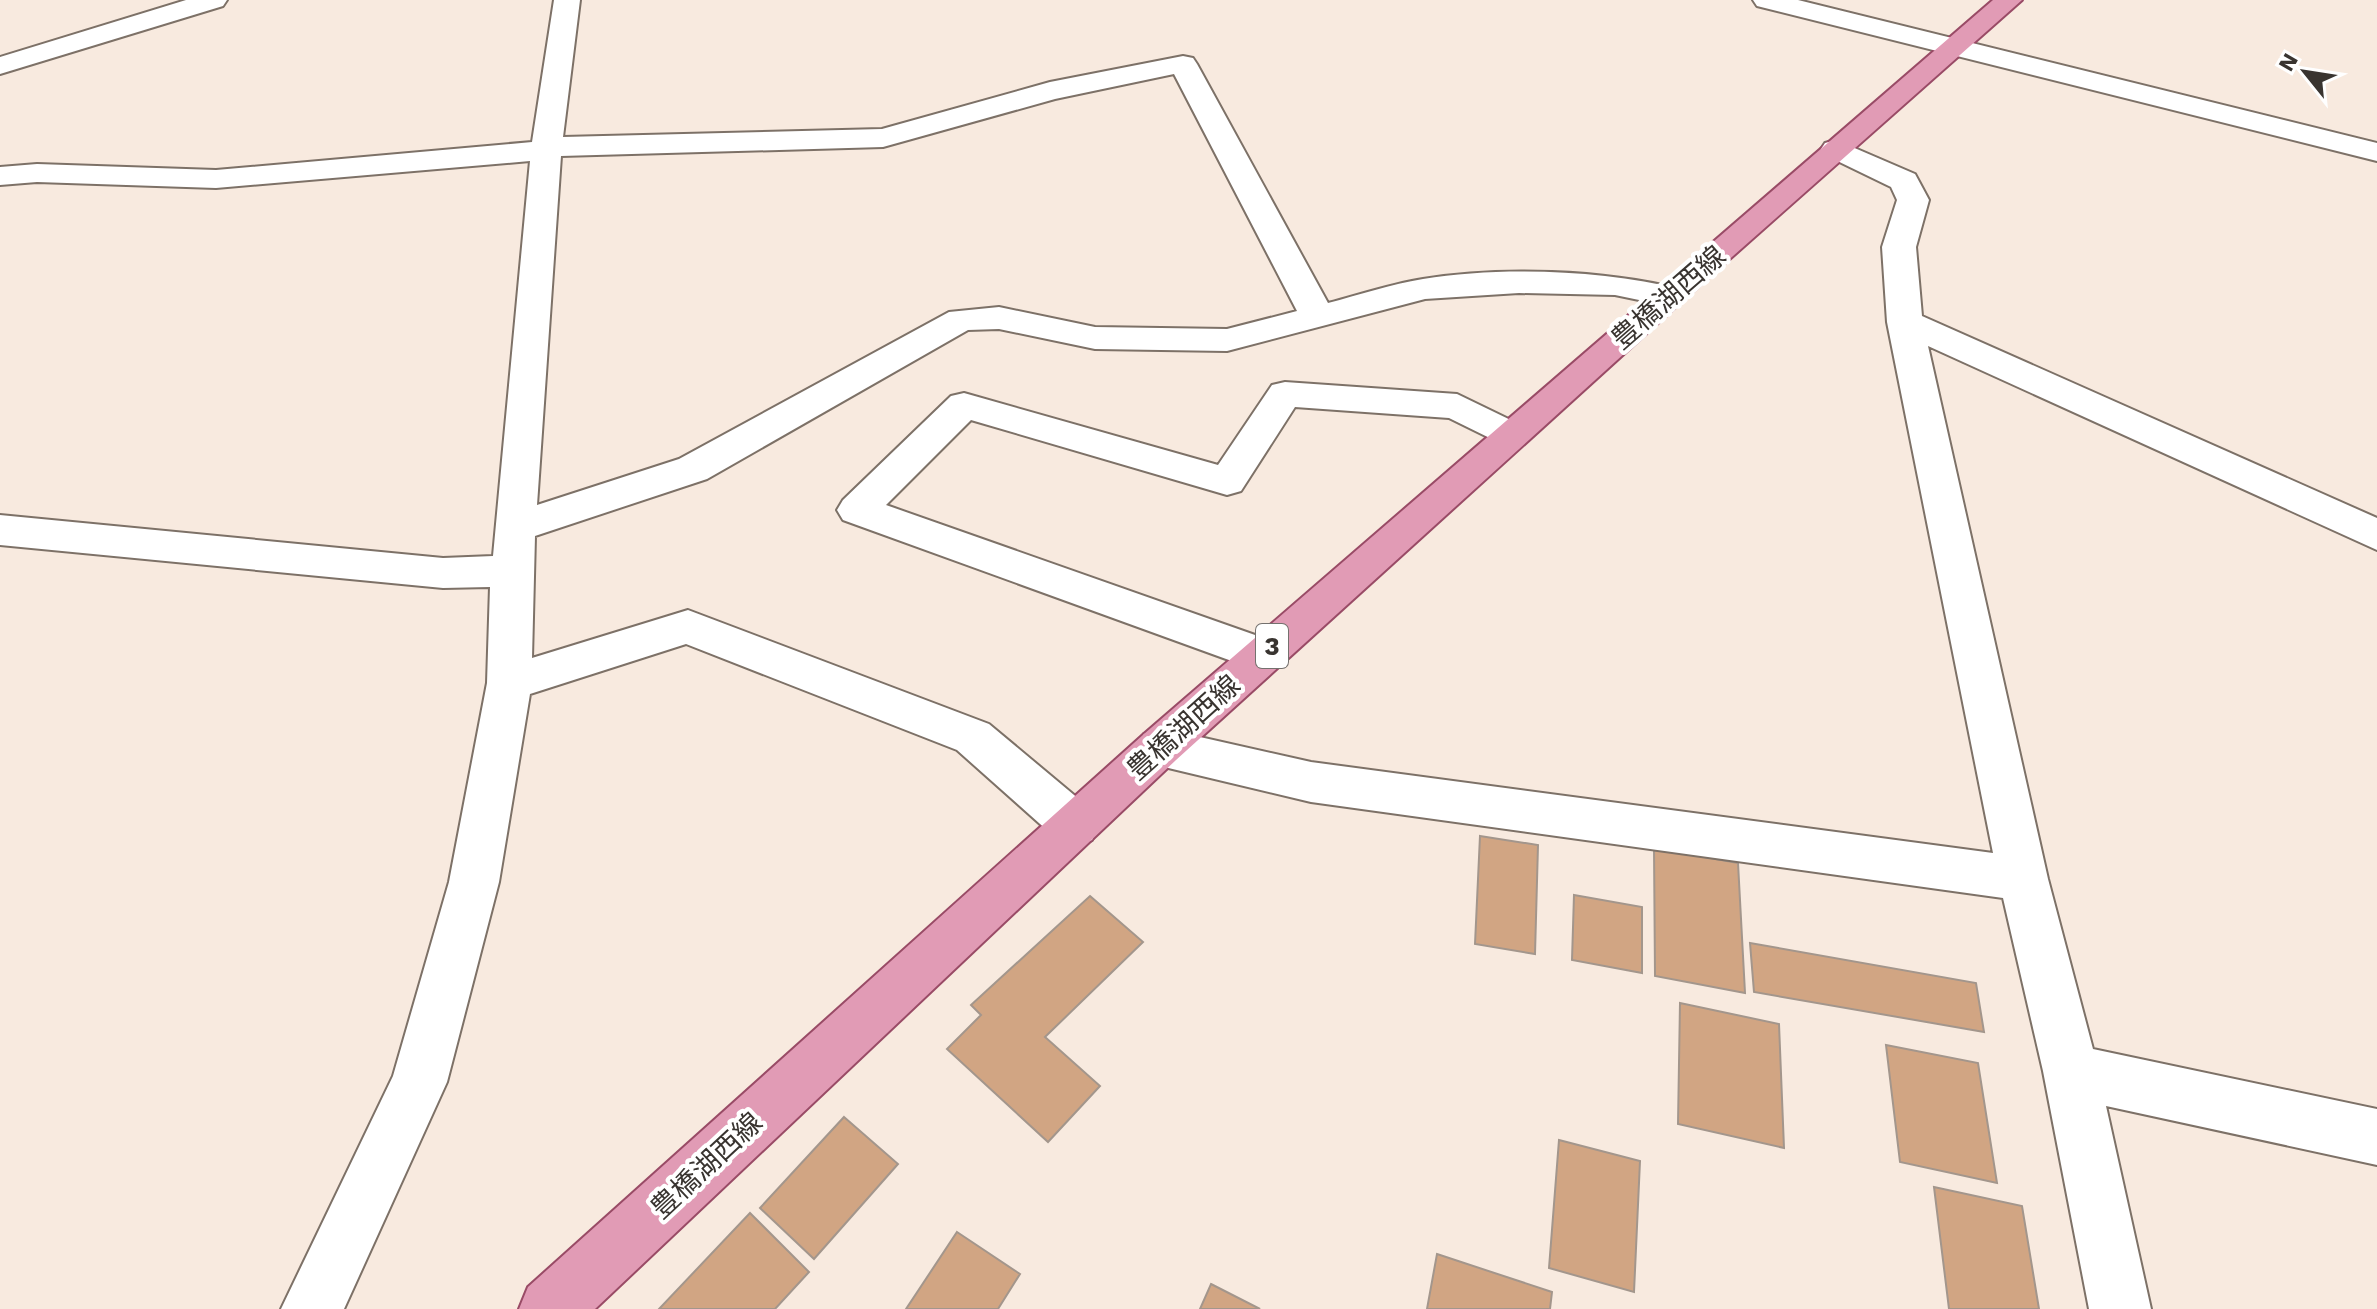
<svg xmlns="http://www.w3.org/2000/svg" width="2377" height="1309" viewBox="0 0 2377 1309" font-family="'Work Sans','Noto Sans JP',sans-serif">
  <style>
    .building { fill: #d1a583; stroke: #a3968c; stroke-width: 2 }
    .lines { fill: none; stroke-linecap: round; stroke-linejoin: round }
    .street-casing { stroke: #7d7167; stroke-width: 4 }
    .primary-casing { stroke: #994b66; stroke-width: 4 }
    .street { fill: #fff; fill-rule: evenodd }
    .primary { fill: #e19bb5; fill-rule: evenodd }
    .labels { text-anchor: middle; stroke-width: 8; stroke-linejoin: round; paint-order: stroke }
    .shield { fill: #fff; stroke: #74716e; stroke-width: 2 }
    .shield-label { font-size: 26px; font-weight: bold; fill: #393430 }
    .street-label { font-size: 28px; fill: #393430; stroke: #fff }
  </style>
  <rect width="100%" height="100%" fill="#f8eadf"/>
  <path class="building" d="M1480,836l58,9 -3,109 -60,-10z
    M1654,848l84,15 7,130 -90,-17z
    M1574,895l68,12v66l-70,-13z
    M1090,896l53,46 -98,95 55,49 -52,56 -101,-93 34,-34 -10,-10z
    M1750,943l226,40 8,49 -230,-40z
    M1680,1003l99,21 5,124 -106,-24z
    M1886,1045l92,18 19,120 -97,-21z
    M844,1117l54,47 -84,95 -54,-51z
    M1559,1140l81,21 -6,131 -85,-24z
    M1934,1187l88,19 17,103h-90z
    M750,1213l59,59 -34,37h-116z
    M957,1232l63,42 -22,35h-92z
    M1437,1254l115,38 -2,17h-123z
    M1211,1284l49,25h-60z"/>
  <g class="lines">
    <g class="street-casing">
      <path id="street" d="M186,0h41l-4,6 -223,68v-17z
        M554,0h26l-17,137 319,-8 168,-47 133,-26 10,2 4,6 131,239c31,-8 63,-19 95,-24 77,-13 181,-9 257,10l5,7 -5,7 -12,3 -53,-11 -96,-2 -94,6 -198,52 -132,-2 -96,-20 -31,1 -261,149 -172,57 -3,122 156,-48 301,114 103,86 7,15 -7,15 -17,6 -17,-6 -101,-90 -271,-106 -156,50 -31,188 -52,200 -103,227h-63l112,-233 56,-194 38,-199 3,-96 -47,1 -443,-43v-30l443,43 50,-2 37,-395 -314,27 -179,-6 -37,3v-18l37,-3 179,6 316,-28zM1174,74l123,237 -70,18 -132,-2 -96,-20 -50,5 -270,147 -142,46 24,-349 322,-9 172,-48z
        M1753,0h45l579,143v18l-620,-155z
        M1836,140l79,34 14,26 -13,47 6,69 455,202v32l-449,-204 120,533 45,170 284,60v56l-271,-59 45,203h-62l-46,-238 -40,-173 -692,-96 -151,-36 -16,-6 -7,-13 7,-13 16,-6 151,34 682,91 -106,-531 -5,-75 15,-47 -6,-13 -66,-32 -4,-6 4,-6z
        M1285,382l172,12 66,32 6,9 -6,9 -13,4 -61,-30 -154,-11 -54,84 -14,4 -256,-75 -85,85 392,138 6,12 -6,12 -16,5 -419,-152 -6,-10 6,-10 108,-104 13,-3 254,72 54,-80z"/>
    </g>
    <g class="primary-casing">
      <path id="primary" d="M1993,0h29l-342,303 -504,457 -581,549h-76l9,-22 616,-553z"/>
    </g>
    <use href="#street" class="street"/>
    <use href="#primary" class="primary"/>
  </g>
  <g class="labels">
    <rect class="shield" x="1256" y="624" width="32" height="44" rx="6"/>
    <g class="shield-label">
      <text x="1272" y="655">3</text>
    </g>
    <g class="street-label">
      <text transform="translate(1668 297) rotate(-41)" y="10">豊橋湖西線</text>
      <text transform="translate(1183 727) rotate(-42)" y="10">豊橋湖西線</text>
      <text transform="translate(706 1165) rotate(-43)" y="10">豊橋湖西線</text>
    </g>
  </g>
  <g transform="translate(2305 72) rotate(300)" stroke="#ffffff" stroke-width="6" paint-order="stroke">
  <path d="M0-6L14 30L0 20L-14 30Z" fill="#393430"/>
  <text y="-12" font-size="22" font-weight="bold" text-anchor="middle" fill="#393430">N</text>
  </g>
</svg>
